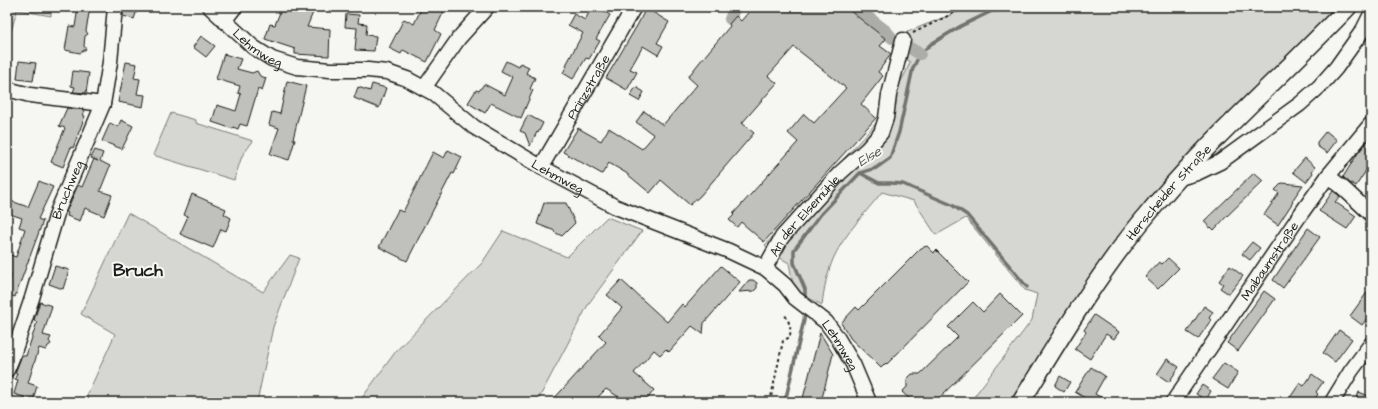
<svg xmlns="http://www.w3.org/2000/svg" width="1378" height="409" viewBox="0 0 1378 409" font-family="'Architects Daughter',sans-serif">
  <style>
    .green { fill: #d6d6d2; stroke: #797977 }
    .lines { fill: none; stroke-linecap: round; stroke-linejoin: round }
    .stream { stroke: #727271; stroke-width: 3.5 }
    .canal { stroke: #acaca9; stroke-width: 12 }
    .building { fill: #c0c0bd; stroke: #1c1c1c }
    .minor-casing { stroke: #1c1c1c; stroke-width: 17 }
    .major-casing { stroke: #1c1c1c; stroke-width: 20 }
    .path { stroke: #1c1c1c; stroke-width: 2; stroke-dasharray: 3 3; stroke-linecap: butt }
    .minor { stroke: #f6f6f2; stroke-width: 14 }
    .major { stroke: #f6f6f2; stroke-width: 17 }
    .labels { text-anchor: middle; stroke-width: 4; stroke-linejoin: round; paint-order: stroke }
    .street-label { font-size: 13px; fill: #1c1c1c; stroke: #f6f6f2 }
    .water-label { font-size: 14px; font-style: italic; fill: #565654; stroke: #f6f6f2 }
    .district-label { font-size: 17px; font-weight: bold; fill: #1c1c1c; stroke: #f6f6f2 }
  </style>
  <rect width="100%" height="100%" fill="#f6f6f2"/>
  <filter id="ink" filterUnits="userSpaceOnUse"><feTurbulence type="fractalNoise" baseFrequency=".025" numOctaves="2"/><feDisplacementMap in="SourceGraphic" scale="8" xChannelSelector="R" yChannelSelector="G"/><feConvolveMatrix kernelMatrix="1 2 1 2 8 2 1 2 1" color-interpolation-filters="sRGB"/></filter>
  <g filter="url(#ink)">
    <path class="green" d="M7,7h44v9l-34,-6 -10,36z
      M970,7h367l-94,95 -119,127 -114,173h-40l62,-82 5,-26 -12,-4 -59,-72 -30,17 -22,-34 -32,-9c-15,19 -38,43 -48,65 -7,16 -10,31 -12,48l-28,-15 -5,-27 -14,-8 -10,-10 114,-125 27,-48 4,-10 -4,-3 1,-27z
      M171,113l25,7v3l57,18 -11,15 -8,24 -81,-25z
      M128,213l135,79 27,-37 9,3 -26,69 -16,75h-173l31,-68 -34,-20z
      M607,217l35,14 -53,72 -52,99h-178l37,-51 86,-88 21,-32 64,26z"/>
    <g class="lines">
      <path class="stream" d="M860,173l19,10h12l12,1 49,21 15,10 60,72
        M805,302v-13l-11,-26v-13l27,-36 39,-41 16,-5 14,-10 9,-26 14,-64 7,-14 11,-10 30,-18 31,-15 41,-4
        M785,402l19,-82 1,-10"/>
      <path class="canal" d="M855,7l31,24 6,7
        M730,19l5,-12
        M910,48l10,6"/>
    </g>
    <path class="building" d="M78,7h12l-4,24 2,3 -3,2 -1,10 2,3 -6,4 -15,-3 4,-24 6,1z
      M124,7h14l-4,12 -11,-3z
      M282,7h25l7,3 -7,17 23,2 -1,27 -34,-2v-5l-30,-10 5,-15 5,1z
      M422,7h24l-11,23 6,4 -14,28 -24,-12 -2,4 -12,-6 15,-29 10,5z
      M592,7h5l13,8 -14,24 4,2 -11,18 -3,-1 -13,21 -10,-6 4,-8h-1l17,-32 -15,-8 6,-11 11,6z
      M753,7h92l41,32 -6,7 11,8 -13,18 5,4 -22,28 15,14 -112,124 -23,-20 -4,5 -8,-7 5,-5 -1,-1 65,-72 -10,-9 16,-19 10,9 32,-35 -52,-41 -26,29 9,7 -35,40 12,10 -54,63 -10,9 -29,-25 -11,13 -24,-20 -17,-10 -7,11 -39,-22 15,-24 23,13 8,-13 33,21 12,-14 -18,-13 8,-11 19,14 34,-40 -9,-8 11,-14 31,-37 -1,-2 7,-8 5,5z
      M646,8l23,14 -12,21 6,3 -5,9 -15,-9 -13,23 7,3 -10,18 -21,-12 32,-54z
      M346,14l13,1 -1,8 9,1 -1,11 10,1 -2,15 -19,-1 2,-22 -12,-1z
      M201,36l14,10 -9,11 -13,-10z
      M224,54l17,5 -4,10 15,4 5,-2 3,5 6,2 -4,13 -4,-2 -11,37 -7,-2 -2,5 -5,-2v2l-21,-7 5,-17 19,6 5,-17 -3,-1 2,-7 -24,-7z
      M19,61l17,2 -3,18 -16,-2z
      M506,61l12,6 2,-4 9,4 -3,6 9,5 -5,11 3,1 -12,28 -30,-15 -6,10 -17,-10 8,-13 3,1 5,-7 21,11 8,-18 -12,-6z
      M126,62l11,2 -3,14 6,1 -3,15 8,1 -2,12 -25,-5z
      M73,71l16,2 -3,20 -13,-1 2,-5 -4,-1z
      M287,81l19,5 -13,53 2,1 -6,20 -19,-6 9,-26 -10,-3 3,-13 8,2z
      M372,84l14,4 -7,20 -25,-10 4,-11 12,4z
      M636,87l8,5 -5,9 -9,-5z
      M67,108l18,2 -2,5 2,1 -12,32 -2,-1 -8,20 -12,-5 14,-34 -6,-2z
      M528,115l15,8 -5,10 -1,-1 -7,14 -5,-13 -5,-2z
      M121,120l12,6 -11,23 -20,-8 8,-18 8,4z
      M1326,131l11,9 -10,13 -10,-7v-4z
      M1371,137v26l-15,23 -5,-3v1l-8,-7 15,-24z
      M95,150l8,3 -3,8 10,5 -10,25 12,4 -8,21 -19,-8 -5,13 -13,-5 1,-3 -2,-1 12,-27 4,2 12,-28 4,2 -7,-3z
      M448,150l14,7 -8,17 -2,-1 -45,88 -28,-14 19,-37 5,2 30,-60 11,6z
      M1305,158l10,9 -3,4 1,2 -7,9 -13,-10z
      M1254,173l9,8 -37,36 -12,13 -3,-3 -1,1 -6,-7z
      M39,181l14,6 -15,32 5,2 -28,76 -8,-3 4,-19 -4,-1v-20l9,3 9,-28 -6,-2 3,-9 -15,-5 4,-12 17,6z
      M1282,183l21,2 -7,10 -4,6 1,1 -15,23 -14,-10 15,-22 -4,-3z
      M1333,191l7,5 -5,6 21,14 -9,13 -28,-18z
      M192,194l34,15 -2,5 7,4 -5,13 -5,-2 -8,19 -33,-14 8,-18 -4,-1z
      M544,203h22l9,20 -13,13 -8,-4 1,-1 -18,-7z
      M1308,228l12,9 -37,51 -10,-8z
      M1252,242l8,6 -10,12 -8,-6z
      M927,246l7,7 2,-3 32,32 -81,82 -1,-1 -5,5 -4,-4 -26,-25 -10,-16 15,-16 3,3 62,-62z
      M1168,258l11,10 -21,21 -13,-12 14,-15 3,2z
      M55,266l14,4 -6,19 -14,-5z
      M721,266l19,16 -36,41 -1,11 -11,-8 -23,26 -3,-3 -6,6 -6,-5 -20,23 20,17 -9,12h-18l-21,-13 -8,8v5h-47l55,-60 -7,-7 23,-27 -15,-13 14,-15 46,42 15,-18 3,3z
      M1230,266l13,10 -14,18 -9,-6 3,-4 -4,-3z
      M749,280h4l4,3v5l-3,3 -15,1z
      M1371,287v26l-9,12 -12,-9z
      M1264,291l11,8 -37,52 -11,-8z
      M1000,294l22,22 -87,86h-22l-11,-10 5,-5v-8l5,-5h8l38,-37 -10,-10 25,-25 10,10z
      M40,302l12,4 -9,29 8,2 -2,4 2,3 -3,2 -2,4 -7,-2 -11,35 9,3 -4,14 -19,-6 4,-14 -3,-1 2,-6h-2l7,-18 4,1 11,-34 -3,-2z
      M1204,306l9,6 -4,6 2,2 -13,19 -11,-7z
      M1094,315l25,17 -5,7 -8,-5 -16,25 -15,-10 11,-17 -2,-2z
      M1339,330l13,9 -17,23 -12,-9z
      M820,333l13,21 -12,48h-19z
      M1167,359l12,8 -10,15 -12,-8z
      M1224,363l14,9 -10,17 -16,-10z
      M1091,367l14,9 -10,18 7,4 -2,4h-8l-17,-10z
      M1312,374l11,8 -7,10 2,2 -5,8h-26l13,-19 4,3z
      M1060,376l10,6 -6,10 -9,-6z
      M1202,385l9,6 -5,9 -10,-6z
      M1359,392l12,5v5h-16z"/>
    <g class="lines">
      <g class="minor-casing">
        <g id="minor">
          <path id="s1" d="M210,7l43,40 19,12 25,8 33,3h38l19,2 20,7 26,14 41,34 67,40 75,40 113,44 36,17 20,17 10,13 31,24 11,15 16,27 16,38"/>
          <path d="M224,21l11,-14"/>
          <path d="M424,88l35,-50 28,-31"/>
          <path d="M7,89l23,6 73,9"/>
          <path id="s2" d="M541,167l93,-160"/>
          <path d="M1328,176l14,11 29,27"/>
          <path d="M1179,178l18,-5 23,-11 80,-58 20,-18 16,-18 27,-38 8,-16"/>
          <path id="s3" d="M765,268l17,-31 58,-64 27,-24 14,-16 5,-15 3,-23 14,-55"/>
          <path id="s4" d="M7,370l5,-12 20,-60 26,-88 45,-106 7,-42 5,-55"/>
          <path id="s5" d="M1173,402l127,-187 28,-39 43,-52"/>
          <path d="M1332,402l19,-31 20,-27"/>
        </g>
      </g>
      <g class="major-casing">
        <g id="major">
          <path id="s6" d="M1021,402c38,-62 75,-125 121,-181 62,-78 138,-142 206,-214"/>
        </g>
      </g>
      <path class="path" d="M913,33l53,-26
        M770,402l13,-61 7,-4c1,-9 0,-14 -5,-22"/>
      <use href="#minor" class="minor"/>
      <use href="#major" class="major"/>
    </g>
  </g>
  <g class="labels">
    <g class="street-label">
      <text dy="5" stroke="none"><textPath href="#s1" startOffset="63">Lehmweg</textPath></text>
      <text dy="5" stroke="none"><textPath href="#s2" startOffset="93">Prinzstraße</textPath></text>
      <text dy="5" stroke="none"><textPath href="#s1" startOffset="399">Lehmweg</textPath></text>
      <text dy="5" stroke="none"><textPath href="#s4" startOffset="190">Bruchweg</textPath></text>
      <text dy="5" stroke="none"><textPath href="#s6" startOffset="257">Herscheider Straße</textPath></text>
      <text dy="5" stroke="none"><textPath href="#s3" startOffset="66">An der Elsemühle</textPath></text>
      <text dy="5" stroke="none"><textPath href="#s5" startOffset="171">Maibaumstraße</textPath></text>
      <text dy="5" stroke="none"><textPath href="#s1" startOffset="735">Lehmweg</textPath></text>
    </g>
    <g class="water-label">
      <text transform="translate(869 156) rotate(-31)" y="5">Else</text>
    </g>
    <g class="district-label">
      <text x="138" y="276">Bruch</text>
    </g>
  </g>
  <rect width="1378" height="409" fill="none" stroke="#f6f6f2" stroke-width="24"/>
  <rect x="12" y="12" width="1354" height="385" fill="none" stroke="#1c1c1c" stroke-width="1.5" filter="url(#ink)"/>
</svg>
